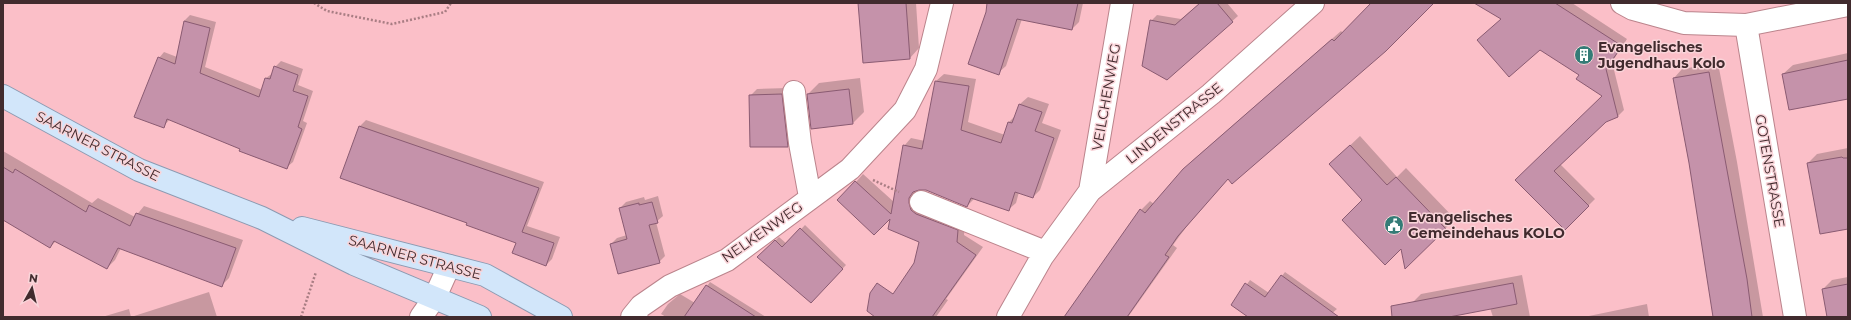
<svg xmlns="http://www.w3.org/2000/svg" width="1851" height="320" viewBox="0 0 1851 320" font-family="Montserrat,sans-serif">
  <style>
    .shadow { fill: #0003 }
    .building { fill: #c592aa; stroke: #8a5b72 }
    .lines { fill: none; stroke-linecap: round; stroke-linejoin: round }
    .minor-casing { stroke: #bb848c; stroke-width: 24 }
    .major-casing { stroke: #8c9ab1; stroke-width: 24 }
    .path { stroke: #a87d83; stroke-width: 2.5; stroke-dasharray: 2 2; stroke-linecap: butt }
    .minor { stroke: #fff; stroke-width: 22 }
    .major { stroke: #d2e6fa; stroke-width: 22 }
    .labels { text-anchor: middle; stroke-width: 3; stroke-linejoin: round; paint-order: stroke }
    .poi-label { font-size: 14px; font-weight: bold; fill: #412b2e; stroke: #f9d4d9; text-anchor: start }
    .street-label { font-size: 14px; fill: #412b2e; stroke: #f9d4d9 }
  </style>
  <rect width="100%" height="100%" fill="#fbbfc8"/>
  <path class="shadow" d="M859,3h57l3,45 -9,10 -46,4z
    M990,3h93l-4,19 -7,7 -50,-10 -16,47 -8,7z
    M1200,3h27l11,13 -71,63 -16,-58 6,-6 24,4z
    M1373,3h59l-204,175 -41,48 -14,19 4,3 -49,69h-64l77,-107 9,-9 4,3 39,-44 148,-129 2,2z
    M1485,3h87l55,36 -15,23 12,48 -7,7 -11,4 -46,43 35,35 -30,30 -49,-49 88,-84 -24,-22 -78,-55z
    M190,15l26,7 -11,45 57,23 4,-12 7,-5 2,-6 6,-6 22,8 -5,16 15,6 -10,30 4,2 -14,39 -6,5 -117,-48 -7,8 -4,-69 5,-6 13,5 7,-36z
    M1848,53v45l-65,-24 10,-9z
    M1718,63l19,99 26,155h-49l-34,-211 -6,-28 8,-9z
    M944,74l32,5 -8,43 37,13 4,-13 7,-7 4,-11 8,-7 21,7 -7,19 19,7 -21,60 -7,7 -14,-5 -3,11 -8,7 -33,-12 -8,8 -41,-17 -9,1 -1,5 49,28 -1,12 19,12 -37,52 2,1 -12,17h-57l49,-67 -72,-68 7,-8 31,28 10,-56 7,-8 14,3 11,-60z
    M860,78l4,34 -11,11 -45,-29 11,-11z
    M788,88l7,51 -7,7 -38,-50 7,-7z
    M366,120l178,62 -17,44 33,11 -8,22 -6,6 -29,-22 -49,-20 -126,-45 18,-52z
    M1360,136l37,41 9,-9 49,51 -49,48 -4,-20 -39,-47 -23,-45z
    M1848,148v80l-40,-65 9,-9z
    M3,151l89,52 6,-5 37,19 9,-11 99,34 -14,38 -7,7 -101,-37 -6,12 -8,8 -51,-27 -6,6 -47,-28z
    M658,196l5,20 -7,6 9,34 -6,6 -48,-18 6,-6 10,-3 -7,-27 6,-6 18,-5 1,3z
    M805,225l41,40 -35,37 -53,-45 21,-20 8,7z
    M1285,272l52,37 -7,6 1,2h-81l-18,-12 18,-25 19,13z
    M1522,275l8,42h-37l-3,-9 -46,9h-29l-3,-14 9,-9z
    M1848,277v40h-20l-5,-28 9,-9z
    M710,282l56,35h-100l-5,-3 7,-10 12,-10 15,9z
    M209,292l8,25h-115l27,-8 2,8z
    M1647,304l2,13h-65z"/>
  <path class="building" d="M858,3h48l4,56 -47,4z
    M987,3h91l-6,27 -55,-11 -18,56 -31,-11 18,-52z
    M1200,3h17l16,19 -66,58 -25,-14 8,-46 25,5z
    M1371,3h63l-48,48 -154,133 -4,-5 -50,57 -13,19 4,2 -42,60h-63l76,-108 5,4 38,-44 149,-130 2,2z
    M1474,3h81l67,43 -16,23 12,48 -12,5 -52,49 35,35 -24,24 -50,-50 87,-84 -26,-17 3,-4 -39,-25 -31,27 -32,-37 24,-21z
    M184,21l26,7 -10,45 59,24 6,-19 5,1 4,-13 24,9 -5,16 15,5 -10,31 4,2 -15,40 -48,-18 1,-2 -73,-30 -3,9 -30,-11 24,-60 17,7z
    M1848,60v39l-59,11 -7,-36z
    M1709,72l38,207 5,38h-39l-24,-154 -16,-85z
    M935,81l34,5 -8,44 40,13 7,-21 4,1 7,-19 23,8 -7,19 19,7 -21,60 -18,-6 -6,19 -38,-13 -4,9 -41,-17h-7l-6,2 -4,6v5l2,7 5,4 42,16 -1,12 19,13 -44,62h-57l-8,-6 3,-18 7,-10 16,11 21,-31 5,-21 -31,-13 2,-10 -16,16 -37,-35 18,-19 36,33 12,-69 19,4z
    M849,89l4,35 -42,5 -4,-35z
    M782,94l6,53h-38l-1,-52z
    M359,126l180,62 -17,44 32,11 -8,23 -34,-13 4,-10 -50,-18 1,-2 -127,-45z
    M1350,145l37,40 9,-8 50,52 -41,40 -4,-20 -16,16 -43,-45 20,-20 -33,-36z
    M1842,157l1,1h5v71l-28,5 -13,-71z
    M3,167l10,6 2,-4 71,43 3,-7 41,21 6,-13 100,35 -14,39 -104,-39 -11,21 -53,-28 -4,7 -47,-28z
    M652,202l6,21 -9,2 11,38 -42,11 -8,-30 17,-5 -8,-31 20,-5v2z
    M800,228l43,41 -32,34 -54,-46 18,-17 7,7z
    M1281,275l58,42h-91l-17,-12 14,-22 20,14z
    M1513,283l4,21 -68,13h-57l-1,-11z
    M1848,284v33h-21l-5,-28z
    M706,285l50,32h-72z"/>
  <g class="lines">
    <g class="minor-casing">
      <path id="minor" d="M1622,3l11,6 51,14 62,2 102,-20
        M1746,25l49,292
        M794,92l6,51 10,54
        M1090,191l32,-188
        M921,202l124,50
        M421,317l14,-20 14,-31
        M632,317l9,-11 29,-20 57,-26 123,-91 55,-59 21,-41 16,-66
        M1008,317l34,-60 48,-66 121,-97 102,-91"/>
    </g>
    <g class="major-casing">
      <path id="major" d="M3,96l136,74 123,48 92,46 126,53
        M302,228l183,47 76,42"/>
    </g>
    <path class="path" d="M314,3l13,8 65,13 53,-12 6,-9
      M873,180l26,12
      M301,317l15,-45"/>
    <use href="#minor" class="minor"/>
    <use href="#major" class="major"/>
  </g>
  <defs>
    <g id="building-disc" transform="scale(1)"><circle r="9.5" fill="#347c77" stroke="#f9d4d9"/><path d="M-4-6H4V6H1V3H-1V6H-4ZM-2.5-4.3h1.7v1.8h-1.7ZM.8-4.3h1.7v1.8H.8ZM-2.5-1h1.7V.8h-1.7ZM.8-1h1.7V.8H.8Z" fill="#fff"/></g>
    <g id="civic-disc" transform="scale(1)"><circle r="9.5" fill="#347c77" stroke="#f9d4d9"/><path d="M-.6-6.5H3V-4.5H.6V-3L4-1V1h2V6H-6V1h2V-1L-.6-3ZM-1.2 2.5V6h2.4V2.5Z" fill="#fff"/></g>
  </defs>
  <g fill-rule="evenodd">
    <use href="#building-disc" x="1584" y="55"/>
    <use href="#civic-disc" x="1394" y="225"/>
  </g>
  <g class="labels">
    <g class="poi-label">
      <text x="1598" y="52">Evangelisches<tspan x="1598" dy="16">Jugendhaus Kolo</tspan></text>
      <text x="1408" y="222">Evangelisches<tspan x="1408" dy="16">Gemeindehaus KOLO</tspan></text>
    </g>
    <g class="street-label">
      <text transform="translate(1106 97) rotate(-80)" y="5">VEILCHENWEG</text>
      <text transform="translate(1174 123) rotate(-39)" y="5">LINDENSTRASSE</text>
      <text transform="translate(98 146) rotate(27)" y="5">SAARNER STRASSE</text>
      <text transform="translate(1770 171) rotate(80)" y="5">GOTENSTRASSE</text>
      <text transform="translate(762 232) rotate(-35)" y="5">NELKENWEG</text>
      <text transform="translate(415 257) rotate(15)" y="5">SAARNER STRASSE</text>
    </g>
  </g>
  <rect width="1851" height="320" fill="none" stroke="#412b2e" stroke-width="8"/>
  <g transform="translate(32 288) rotate(8)" stroke="#f9d4d9" stroke-width="3" paint-order="stroke">
  <path d="M0-3L7 15L0 10L-7 15Z" fill="#412b2e"/>
  <text y="-6" font-size="11" font-weight="bold" text-anchor="middle" fill="#412b2e">N</text>
  </g>
</svg>
